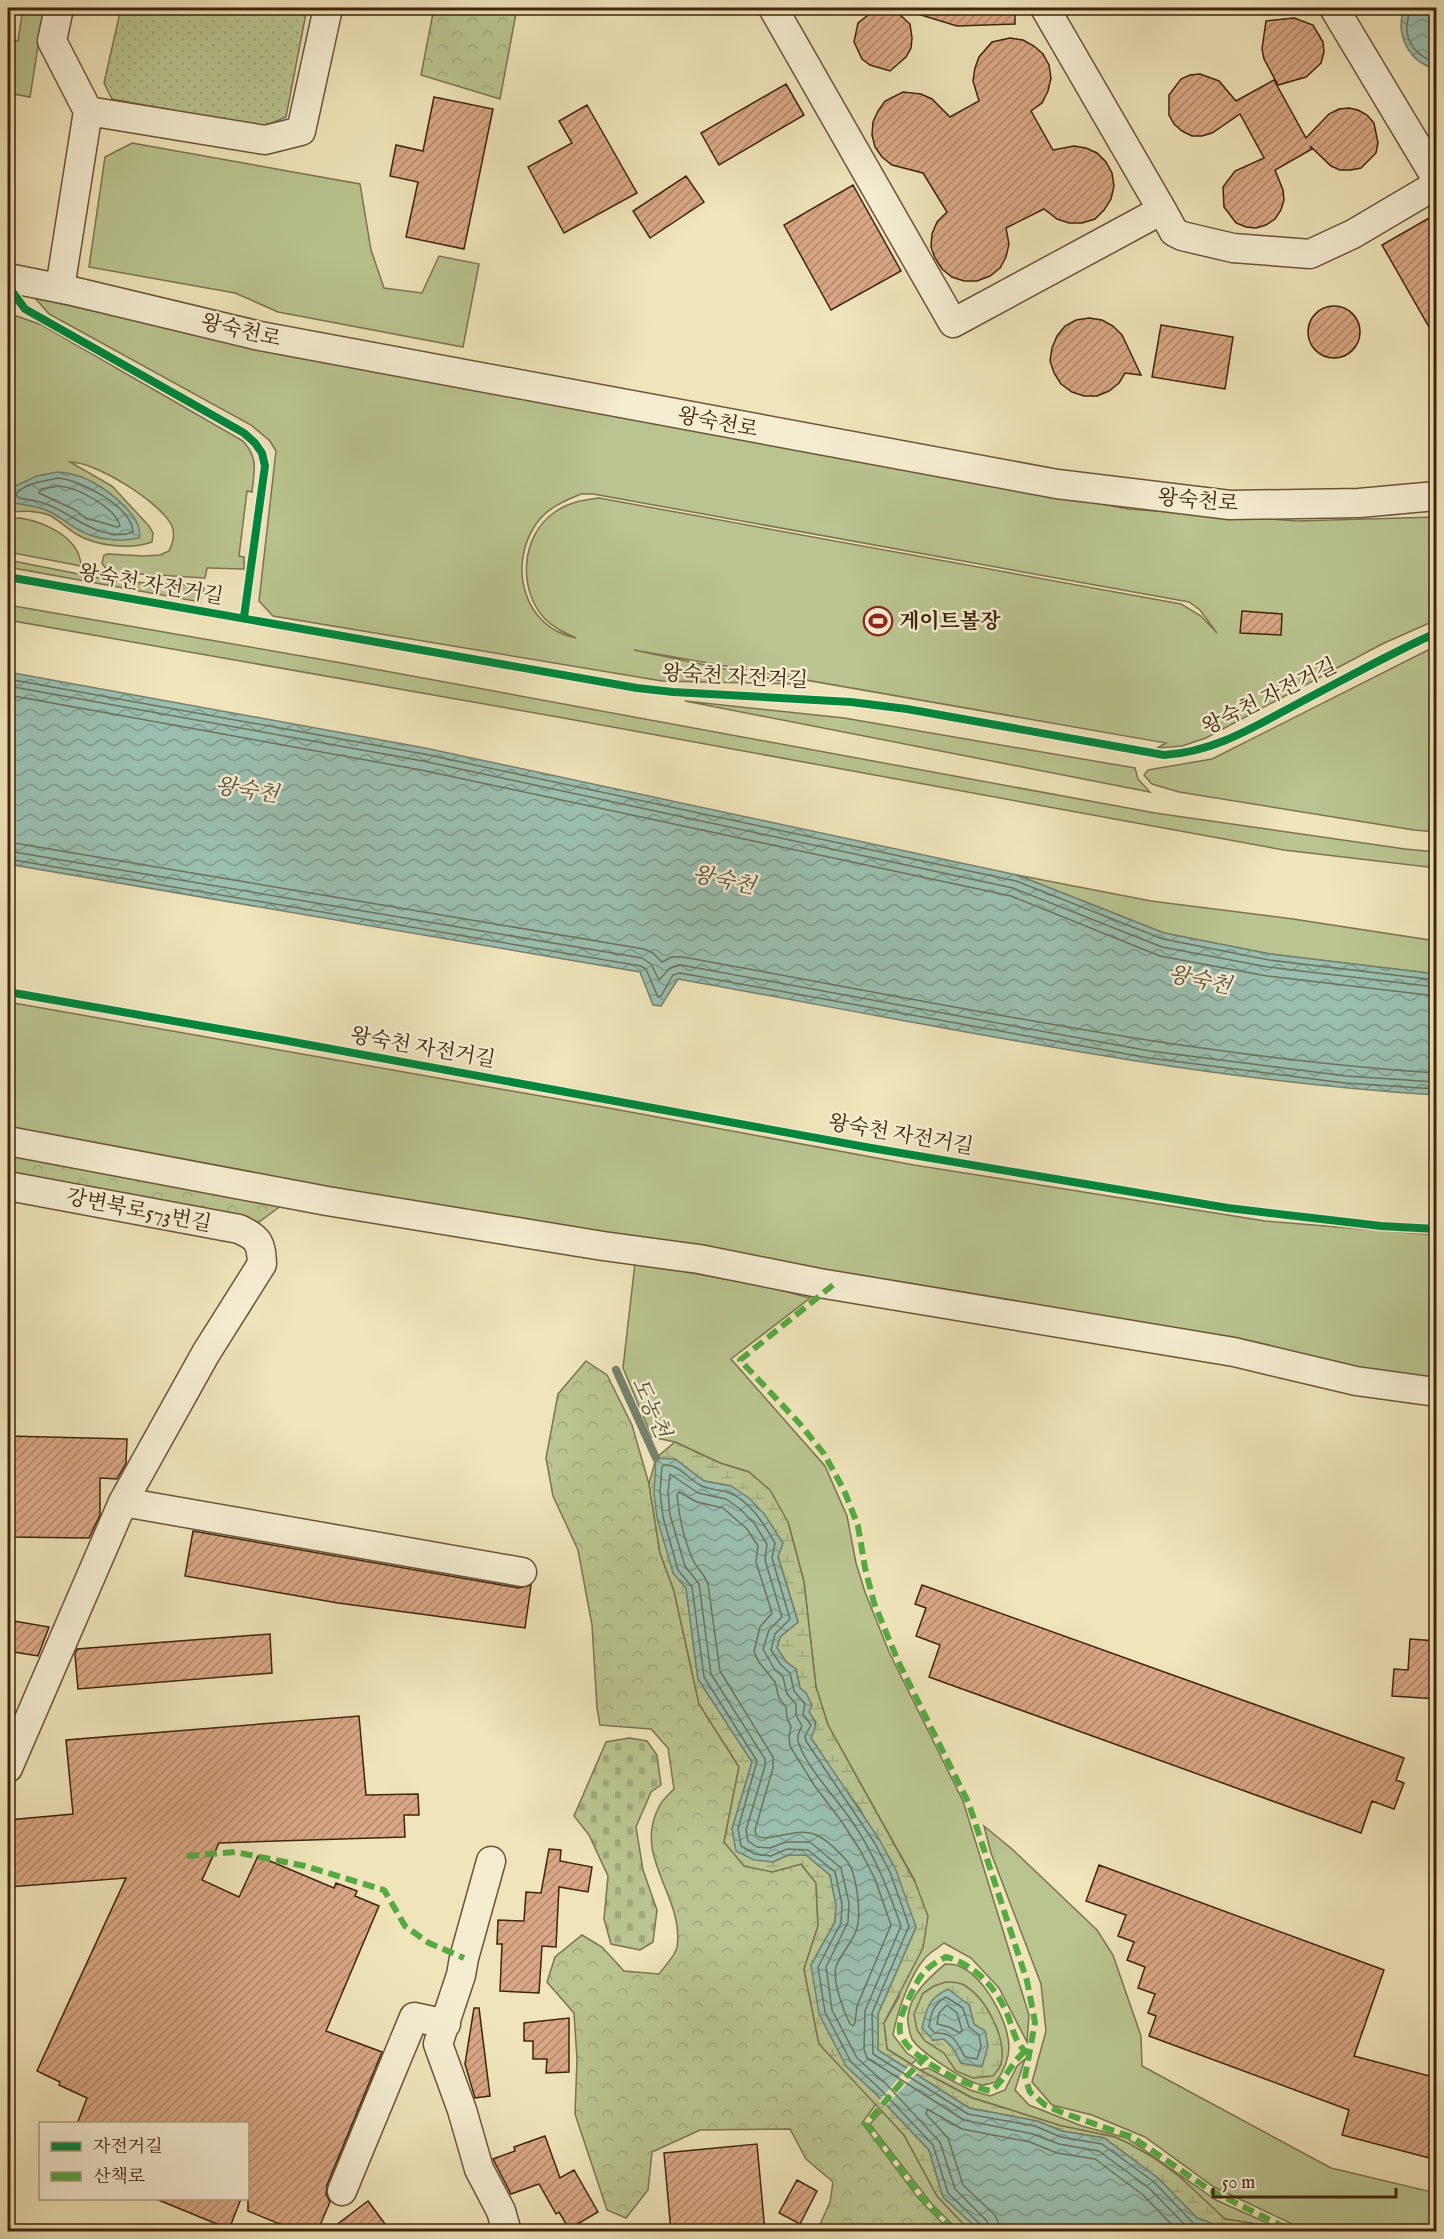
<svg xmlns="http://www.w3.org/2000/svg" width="1444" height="2239" viewBox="0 0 1444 2239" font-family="'IM FELL English','Noto Serif KR',serif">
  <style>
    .grass { fill: #b9c490; stroke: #7c744e; stroke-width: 1.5; fill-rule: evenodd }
    .forest { fill: url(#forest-crowns); stroke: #7c744e; stroke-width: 1.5 }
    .wetland { fill: url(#wetland-marsh); stroke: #7c744e; stroke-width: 1.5; fill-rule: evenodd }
    .cemetery { fill: url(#cemetery-stones); stroke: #7c744e; stroke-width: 1.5 }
    .garden { fill: url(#garden-dots); stroke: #7c744e; stroke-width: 1.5 }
    .water { fill: url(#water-waves); stroke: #75816d; stroke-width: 1.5 }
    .pier { fill: #efe4ba }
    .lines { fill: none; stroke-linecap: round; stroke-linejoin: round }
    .shore { stroke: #6c725d; stroke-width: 1.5 }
    .stream { stroke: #75816d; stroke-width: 8 }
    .building { fill: url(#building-hatch); stroke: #3e250b; stroke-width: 1.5 }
    .minor-casing { stroke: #6a5537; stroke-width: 31 }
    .minor { stroke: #f5edd2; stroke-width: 28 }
    .quiet { stroke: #55aa41; stroke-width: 6; stroke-dasharray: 12 6; stroke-linecap: butt }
    .cycleway-casing { stroke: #f5edd2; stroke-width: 11 }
    .cycleway { stroke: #00873e; stroke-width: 8 }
    .labels { text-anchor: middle; stroke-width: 5; stroke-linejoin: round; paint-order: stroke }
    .street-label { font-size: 21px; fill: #3e250b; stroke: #f5edd2 }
    .poi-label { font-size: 21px; font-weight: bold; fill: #3e250b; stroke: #f5edd2; text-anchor: start }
    .water-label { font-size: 22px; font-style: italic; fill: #5a533c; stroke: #f5edd2 }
  </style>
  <defs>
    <pattern id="forest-crowns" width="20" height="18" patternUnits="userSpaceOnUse" patternTransform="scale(1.5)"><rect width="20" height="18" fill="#b9c490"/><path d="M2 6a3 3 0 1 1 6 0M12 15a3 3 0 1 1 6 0" fill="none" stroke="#a0a87b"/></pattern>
    <pattern id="wetland-marsh" width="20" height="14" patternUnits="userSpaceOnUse" patternTransform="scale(1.5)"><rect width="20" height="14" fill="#b9c490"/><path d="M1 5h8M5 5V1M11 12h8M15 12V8" fill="none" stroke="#a0a87b"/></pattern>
    <pattern id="cemetery-stones" width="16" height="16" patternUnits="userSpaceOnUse" patternTransform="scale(1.5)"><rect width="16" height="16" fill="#b9c490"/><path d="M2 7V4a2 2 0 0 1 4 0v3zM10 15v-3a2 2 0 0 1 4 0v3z" fill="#a0a87b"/></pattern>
    <pattern id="garden-dots" width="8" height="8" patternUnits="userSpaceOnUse" patternTransform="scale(1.5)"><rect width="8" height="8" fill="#b9c490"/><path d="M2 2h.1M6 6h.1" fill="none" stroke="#a0a87b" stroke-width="1.8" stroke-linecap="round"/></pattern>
    <pattern id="water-waves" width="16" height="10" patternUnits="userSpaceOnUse" patternTransform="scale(1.5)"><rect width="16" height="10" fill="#9abfaf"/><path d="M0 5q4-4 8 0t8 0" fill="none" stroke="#7f9b8d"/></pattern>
    <pattern id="building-hatch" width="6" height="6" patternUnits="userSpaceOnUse" patternTransform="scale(1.5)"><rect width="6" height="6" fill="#d9a785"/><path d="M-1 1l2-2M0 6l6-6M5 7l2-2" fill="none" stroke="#b1886b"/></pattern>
  </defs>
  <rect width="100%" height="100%" fill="#efe4ba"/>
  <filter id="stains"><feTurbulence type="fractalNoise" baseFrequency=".00333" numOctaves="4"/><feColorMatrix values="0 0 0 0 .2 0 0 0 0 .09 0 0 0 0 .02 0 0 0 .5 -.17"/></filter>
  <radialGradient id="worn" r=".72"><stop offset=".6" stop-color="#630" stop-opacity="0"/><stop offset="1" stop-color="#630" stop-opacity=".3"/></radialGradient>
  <path class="grass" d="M23,8h21l-14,89 -22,-4v-54l10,2z
    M132,143l228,41 11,66 13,38 38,5 17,-37 40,8 -16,83 -185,-35 -43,-19 -146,-26 16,-110z
    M35,298l258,57 835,154 169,12 139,-4v103l-54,24 -176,94 -24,8 -25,2 9,-5 -532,-93 162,34 -134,-3 -389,-65 -14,-15 17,-150 -6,-10 -19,-16 -202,-111zM581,494h12l596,108 11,8 17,23 -16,-17 -20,-12 -582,-106c-16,2 -30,4 -44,14 -34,23 -38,77 -10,107 9,9 20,14 31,19 -52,-10 -69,-72 -40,-114 11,-16 28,-23 45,-30z
    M8,313l34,12 201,116c16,18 11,29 9,51l-5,-1 -8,65 5,1v12l-35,-1h-2l-2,10 -97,-6 -6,-9 2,-8 4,-1 36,2 16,-1 9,-4c4,-8 7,-18 2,-27 -13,-23 -75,-62 -101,-62l42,24 37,40 4,7 -1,9c-22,8 -56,4 -76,-8 -10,-6 -17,-14 -27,-19 -14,-5 -27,-4 -41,-3z
    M20,518c24,4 60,19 61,48l-73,-14v-33z
    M8,560l106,21 87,5 3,2 -4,14 -192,-35z
    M8,605l328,57 819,151 250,36 31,3v16l-152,-18 -726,-133 -550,-97z
    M1436,646v186l-22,-2 -235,-38 -27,-8 -8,-9 4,-5 64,-11z
    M685,701l159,17 291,50 3,11 12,13z
    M1017,875l134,26 142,18 143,22v33l-166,-20 -106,-21z
    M8,1002l606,107 300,56 351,56 171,14v144l-71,-9 -508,-92 -849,-146z
    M635,1263l130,23 45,12 -79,61 94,107 22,50 9,47 9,29 24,60 74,149 66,214 -2,27 -28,-54 -28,-30 -27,-15c-6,5 -14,9 -19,15 -15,17 -28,54 -32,77l14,18 10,7 -6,4 -24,-15 -3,-26 15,-26 16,-116 -87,-156 -12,-38 -12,-105 -16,-60 -39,-50 -29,-9 -45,-21 -23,-5 -29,-69z
    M984,1826l28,23 85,81 16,25 28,81 1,30 189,102 105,25v38h-129l-93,-44 -69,-50 -53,-22 -40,-10 -20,-23 14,-51 -5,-47 -50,-131z
    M945,1964c4,0 10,0 14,2 26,11 49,55 50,81 0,14 -6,25 -13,35 -4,1 -10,3 -14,3 -15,-2 -62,-33 -70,-46 -2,-4 -5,-18 -4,-23 2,-22 22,-39 37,-52z
    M1025,2059l-10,31 14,15 53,21 45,12 89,62 69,31 -10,-4 -50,-8 -45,-42 -26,-19 -39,-21 -53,-11 -89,-28 -53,-28 8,-2 42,22 20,6 15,-6 12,-24z
    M882,2111l22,24 33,61 33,35h-11l-28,-28 -61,-79z"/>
  <path class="forest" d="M434,8h83l-17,91 -79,-24z
    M8,1149l281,51 -30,22 -251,-49z
    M586,1361l21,14 25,50 17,59 11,69 14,38 25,113 40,63 -15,75 48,30 29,-8 15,19 2,43 -14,43 15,75 57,60 -14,19 56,75 32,33h-133l13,-29 3,-20 -27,-23 -16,-30 -90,1 -48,22 -4,38 -22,28 -19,-8 -32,-96 2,-55 -3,-46 -27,-31 8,-25 27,-22 20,12 22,24 35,3c5,-7 17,-19 18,-27 8,-50 -45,-90 -18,-140 3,-7 10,-13 15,-18l-6,-41 -17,-19 -51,-4 -3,-17 -5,-83 -14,-75 -25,-54 -7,-38 12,-64z"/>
  <path class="wetland" d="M675,1442l45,21 29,9 21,18 18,32 16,60 12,105 12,38 87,157 13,34 -5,32 -39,75 3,26 33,21 52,28 90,28 53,11 15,7 24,14 26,19 45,42 50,8 7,4h-49l-36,-13 -39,-40 -54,-40 -42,-7 -25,-10 -68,-13 -91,-58v-36l38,-87 -56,-118 -28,-37 -21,-34 5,-16 -8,-10 -2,-19 -6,-5 -4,-19 -10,-7 -9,-14 3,-11 18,-15 -20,-66 -47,-70 -27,-5 -29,-22 -2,114 13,15 12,91 54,83 -20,67 41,33 15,-7h18l24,20 6,30 -1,17 -24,43 35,101 30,28 53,56 14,47 37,34h-10l-33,-35 -33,-61 -85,-91 -15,-75 14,-43 -2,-43 -15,-19 -29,8 -28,-6 -20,-24 15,-75 -40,-63 -25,-113 -14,-38 -11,-69 7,-26z
    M946,1982c6,0 13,0 18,3 22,13 43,53 37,79 -1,4 -6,9 -8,12l-20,2 -17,-7 -12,-18 -19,-12 -8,-11 -3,-16 9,-21 11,-7zM969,2005l5,19 -13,39 -8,-15 -9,-9 -11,1z"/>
  <path class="cemetery" d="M629,1738l18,3 10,14 4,30 -10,7 -15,35 7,43 14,40 -4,32 -13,8 -29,-6 -7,-25 4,-43 -19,-41 -15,-19 32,-74z"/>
  <path class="garden" d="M121,8h186l-21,109 -24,10 -150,-28 -8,-16z"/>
  <path class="water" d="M1404,8h32v61c-28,-7 -41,-35 -32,-61z
    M58,472c12,1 25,4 36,11 16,9 51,35 45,55 -19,4 -43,2 -60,-8 -11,-6 -21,-15 -33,-20 -10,-4 -22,-5 -32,-7l-5,-14 28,-13z
    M8,672l417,76 592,127 147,58 106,21 166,20v121c-255,-16 -506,-71 -758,-116l-17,27 -8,-1 -13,-33 -632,-108z
    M656,1458l19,1 29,22 27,5 18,12 16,17 18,28 -5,14 20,65 -18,15 -3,11 9,14 10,7 4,19 6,5 6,12 -3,7c8,11 8,14 2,26l68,101 17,31 20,57 -38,87v36l91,58 68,13 25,10 42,7 54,40 39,40 36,13h-253l-37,-34 -14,-47 -53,-56 -30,-28 -27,-52 -8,-49 24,-43 1,-17 -6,-30 -24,-20h-18l-15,7 -19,-2 -18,-9 -4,-22 20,-67 -54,-83 -12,-91 -13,-15 -16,-55 -3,-25z
    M948,1989l21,16 5,19 11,7 3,15 -6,21 -21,-4 -8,-15 -9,-9 -11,1 -11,-12c5,-21 6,-29 26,-39z"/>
  <path class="pier" d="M909,2066l9,6 -33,35 -6,-6z"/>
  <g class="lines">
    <path class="shore" d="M1410,8c-1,8 -4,15 -3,24 2,15 15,27 29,30
      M58,478c23,2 74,29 75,54 -29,11 -57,-15 -82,-26 -10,-5 -22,-6 -32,-8l-3,-3c6,-12 30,-14 42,-17z
      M59,486c18,1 57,22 61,40l-3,1 -31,-9 -11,-8 -36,-17 2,-4z
      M8,679l416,75 592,127 147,58 106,21 167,20
      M8,686l415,75 590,127 149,59 106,20 168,20
      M8,695l413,75 590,126 149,60 107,20 169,20
      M8,842l636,107 9,4 9,9 10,-5h11c250,45 500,99 753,116
      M8,851l634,107 9,6 8,16 11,-12 11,-3 469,86 196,25 90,6
      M8,859l633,107 5,3 12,28 3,-1 12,-21 7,-2 469,85 196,25 91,6
      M679,1492l18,10 26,6 24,21 11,17 -2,16 16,51 -12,14 -6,24 4,10 17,21 4,16 7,9 1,11 4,9 -2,10 1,9 24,39 28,37 18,28 15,29 16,46 -34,81 -2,17 -2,3 -3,-2c-6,-12 -18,-43 -14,-57 4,-12 15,-23 20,-36 6,-15 1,-59 -10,-71 -8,-9 -21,-22 -32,-26 -20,-7 -47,10 -58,1l-1,-5 18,-62v-11l-53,-86 -12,-87c-3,-10 -11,-15 -15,-24 -9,-20 -14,-44 -16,-65z
      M946,1997l17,11 6,19 10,8 2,11 -4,13 -12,-2c-8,-14 -11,-25 -30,-24l-6,-6c1,-13 5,-24 17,-30z
      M947,2005l10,8 5,17 -2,3 -11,-6 -12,-3 2,-11z
      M983,2232l-2,-7 -33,-32 -15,-48 -53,-56 -29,-27 -26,-50 -7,-45 23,-44 1,-19 -7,-32 -27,-22 -21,-1 -16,7 -16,-2 -14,-8 -3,-17 19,-68 -53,-84 -12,-90 -14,-17 -15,-53 -3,-25 2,-25 2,-2c15,-1 23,13 36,20 8,5 18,4 27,7 22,7 37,32 48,51l-3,15 18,61 -15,15 -4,16 10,15 9,8 4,18 11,13 -2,10 8,11 -6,11 1,5 68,101 16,30 19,54 -37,87 1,41 95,60 67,12 26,11 41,7 52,38 39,41 23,9
      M991,2232l-4,-11 -32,-32 -15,-47 -54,-58 -29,-26 -25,-48 -6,-43 22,-45 1,-19 -8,-35 -31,-26h-24l-16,6 -13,-1 -9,-6 -2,-11 19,-64v-7l-54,-85 -12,-90 -14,-18 -15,-51 -2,-23 2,-18 28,19 28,6 14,10 14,14 13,21 -2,16 17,57 -13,13 -6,19 12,21 8,7 4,17 9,10v11l6,11c-3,6 -6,11 -3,18 8,23 35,52 50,73 24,34 38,69 52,109l-36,85 -1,38 3,9 97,62 69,14 26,10 40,7 50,37 39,40 7,4
      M1000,2232l-1,-8 -4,-9 -32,-30 -15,-47 -22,-24 1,-5 35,20 68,13 27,11 38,6 48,36 36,37"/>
    <path class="stream" d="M616,1370l40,88"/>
  </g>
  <path class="building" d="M912,8h103v16l-58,2 -46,-14z
    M881,10l18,4 11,10 2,14 -1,10 -5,9 -16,14 -20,-6 -8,-6 -8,-17 4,-19 14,-11z
    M1294,18l19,7 10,17 1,10 -3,11 -15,14 -28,8 -14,-26 -2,-10 4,-28z
    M1010,38l13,2 11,6 9,8 6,11 2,13 -3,13 -6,12 -11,8 22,39 21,-4 12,2 11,5 9,9 6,11 2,13 -3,13 -7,11 -9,9 -13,4h-13l-12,-4 -13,-10 -38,19 3,16 -3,13 -6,11 -10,8 -13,5h-13l-12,-4 -10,-8 -7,-11 -4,-11 1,-13 5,-12 10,-10 -24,-39 -31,-8 -10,-8 -7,-10 -3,-12 1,-13 5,-11 7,-10 18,-9 18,2 11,5 18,18 29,-16 -6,-20 2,-13 4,-11 13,-15z
    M1200,74l19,7 17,20 38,-21 32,58 23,-24 10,-5 10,-1 9,2 9,5 7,8 4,20 -2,10 -15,15 -10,2h-11l-9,-4 -21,-20 2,3 -37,21 8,20 1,10 -3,10 -6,9 -9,6 -10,3 -10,-1 -10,-4 -12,-16 -1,-20 12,-16 29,-13 -24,-44 -28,19 -10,3h-10l-10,-5 -8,-7 -5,-9v-20l12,-16 9,-4z
    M786,84l18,31 -85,50 -18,-32z
    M434,97l59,12 -29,140 -58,-12 12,-55 -28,-6 6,-31 27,6z
    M587,105l50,88 -73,40 -36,-66 44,-24 -13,-22z
    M686,176l18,26 -54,36 -17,-27z
    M853,185l48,86 -70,39 -47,-85z
    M1429,218l8,13v110l-55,-96z
    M1308 332a26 26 0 1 1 52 0a26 26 0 1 1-52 0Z
    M1089,318l13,2 11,6 9,9 19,40 -16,-2 -6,10 -10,8 -12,5h-13l-12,-4 -11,-8 -7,-11 -4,-12 2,-13 5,-12 8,-10 11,-6z
    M1161,325l72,12 -8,52 -73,-12z
    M1242,611l40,3 -1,21 -41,-2z
    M8,1436l119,3 -1,24 -9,16 -17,-1v37l-11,23 -81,-1z
    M193,1531l326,57 12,-3 -6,43 -187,-25 -153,-27z
    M922,1585l482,173 -8,22 8,3 -10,26 -22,-8 -11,32 -432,-156 11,-32 -24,-9 10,-28 -11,-4z
    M8,1620l41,7 -11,29 -30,-5z
    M270,1634l2,39 -194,16 -3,-35 2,-5z
    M1410,1639l27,2v58l-45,-3 2,-27 14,1z
    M359,1716l7,79 52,-1 1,21h-15l1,22 -186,6 -17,37 37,17 19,-41 76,32 2,-5 21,8 -2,5 24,10 -53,125 56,21 -55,133 -1,9 4,8 -13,30h-18l-51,-21v-87h-171l10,-26 -28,-13 1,-3 -23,-11 89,-193 -118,9v-67l65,-6 -7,-74z
    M549,1849l12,1 -1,11 32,6 -4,25 -29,-5 -3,60 -14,-1 -3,47 -39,-2 2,-47h-5l1,-24 26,1 2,-29 15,1z
    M1099,1865l285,105 -30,86 83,22v82l-95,-25 7,-25 -200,-74 7,-20 -8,-3 7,-19 -17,-6 7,-21 -18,-7 7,-18 -16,-6 8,-21 -40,-14z
    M474,2008h5l11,88 -15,2 -10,-34z
    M569,2018v54l-23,1 1,-14h-14v-18h-9v-18z
    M545,2136l15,42 14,-8 24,42 -29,17 -10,-17 -3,2 -17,-30 -28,10 -18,-35 22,-8 -1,-4z
    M757,2144l8,88h-94l-7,-79z
    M797,2180l20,11 -17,33 -21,-11z
    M156,2199h85l-12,30z
    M368,2201l23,31h-64z"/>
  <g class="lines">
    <g class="minor-casing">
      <path id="minor" d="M59,8l-7,33 36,70 -28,177
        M773,8l180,315 209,-113 -117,-202
        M1334,8l102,170
        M88,111l177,29 36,-9 27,-123
        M1162,210l12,22 8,4 51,12 77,6 43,-20 83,-49
        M8,278l60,12 192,46 797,148 173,21 129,-2 77,-7
        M8,1141l319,60 276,45 96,13 120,24 415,69 122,29 80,11
        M8,1186l231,43c20,9 22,14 23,35l-56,89 -83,149 -115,266
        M123,1502l399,70
        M491,1861l-27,97 -3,17 -23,69 24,66 17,59 22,42 6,21
        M342,2191l72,-174 32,7"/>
    </g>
    <use href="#minor" class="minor"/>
    <path class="quiet" d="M833,1285l-93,75 60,64 24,30 20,36 14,36 7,42 9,35 24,58 71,143 58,177 8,41 -10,55 5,15 15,13 18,8 69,24 78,53 84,42
      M187,1856l48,-4 70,14 79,24 21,36 24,17 35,15
      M1025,2051c-15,14 -18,26 -34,40 -23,-4 -86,-34 -91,-59 -2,-13 5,-25 10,-36 10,-21 14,-28 36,-39 25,6 48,28 59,52 8,16 7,29 20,42l5,1
      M927,2056l-21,21 -40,47 56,74 33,34"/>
    <g class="cycleway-casing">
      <path id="cycleway" d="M8,286l17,23 219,124 11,10 7,10 3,13 -21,151
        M8,577l629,111 36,4 178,10 56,7 257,46c50,-3 90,-28 133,-51 46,-24 92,-50 139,-71
        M8,992l269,47 594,109 357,60 153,18 55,3"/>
    </g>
    <use href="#cycleway" class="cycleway"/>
  </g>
  <defs>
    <g id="stadium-ring" transform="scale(1.5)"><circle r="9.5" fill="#f5edd2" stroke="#8f2418" stroke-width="1.5"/><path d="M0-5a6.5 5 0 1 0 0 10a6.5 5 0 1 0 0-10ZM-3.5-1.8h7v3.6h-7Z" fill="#8f2418"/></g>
  </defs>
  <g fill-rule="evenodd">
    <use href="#stadium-ring" x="878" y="621"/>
  </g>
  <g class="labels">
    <g class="street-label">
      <text transform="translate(241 330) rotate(13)" y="7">왕숙천로</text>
      <text transform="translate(718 422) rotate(11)" y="7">왕숙천로</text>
      <text transform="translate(1198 500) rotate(5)" y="7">왕숙천로</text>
      <text transform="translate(151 584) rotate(10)" y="7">왕숙천 자전거길</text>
      <text transform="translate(735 676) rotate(3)" y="7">왕숙천 자전거길</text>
      <text transform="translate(1269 696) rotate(-26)" y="7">왕숙천 자전거길</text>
      <text transform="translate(423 1047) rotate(10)" y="7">왕숙천 자전거길</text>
      <text transform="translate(901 1134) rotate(10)" y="7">왕숙천 자전거길</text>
      <text transform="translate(139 1210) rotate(11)" y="7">강변북로573번길</text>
    </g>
    <g class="poi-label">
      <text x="899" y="628">게이트볼장</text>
    </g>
    <g class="water-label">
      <text transform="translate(247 789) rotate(9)" y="8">왕숙천</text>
      <text transform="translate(724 879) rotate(12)" y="8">왕숙천</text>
      <text transform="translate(1200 979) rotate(12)" y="8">왕숙천</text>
      <text transform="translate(652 1407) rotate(66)" y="8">도농천</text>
    </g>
  </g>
  <rect width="1444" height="2239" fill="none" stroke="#efe4ba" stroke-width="30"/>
  <rect x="9" y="9" width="1426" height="2221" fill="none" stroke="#3e250b" stroke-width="3"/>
  <rect x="15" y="15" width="1414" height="2209" fill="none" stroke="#3e250b" stroke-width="1.5"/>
  <rect x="39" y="2122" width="210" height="78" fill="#f5edd2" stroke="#ac9d82" stroke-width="1.5"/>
  <rect x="51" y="2142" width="30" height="9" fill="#00873e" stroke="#ac9d82" stroke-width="1.5"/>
  <text x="93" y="2152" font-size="18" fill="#3e250b">자전거길</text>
  <rect x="51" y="2172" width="30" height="9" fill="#55aa41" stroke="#ac9d82" stroke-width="1.5"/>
  <text x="93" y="2182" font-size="18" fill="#3e250b">산책로</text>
  <path d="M1213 2188v9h183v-9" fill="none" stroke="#3e250b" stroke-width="3"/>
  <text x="1222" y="2188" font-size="18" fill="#3e250b" stroke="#f5edd2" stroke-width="4.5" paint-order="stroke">50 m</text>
  <rect width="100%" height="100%" filter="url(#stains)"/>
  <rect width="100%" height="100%" fill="url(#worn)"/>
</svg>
